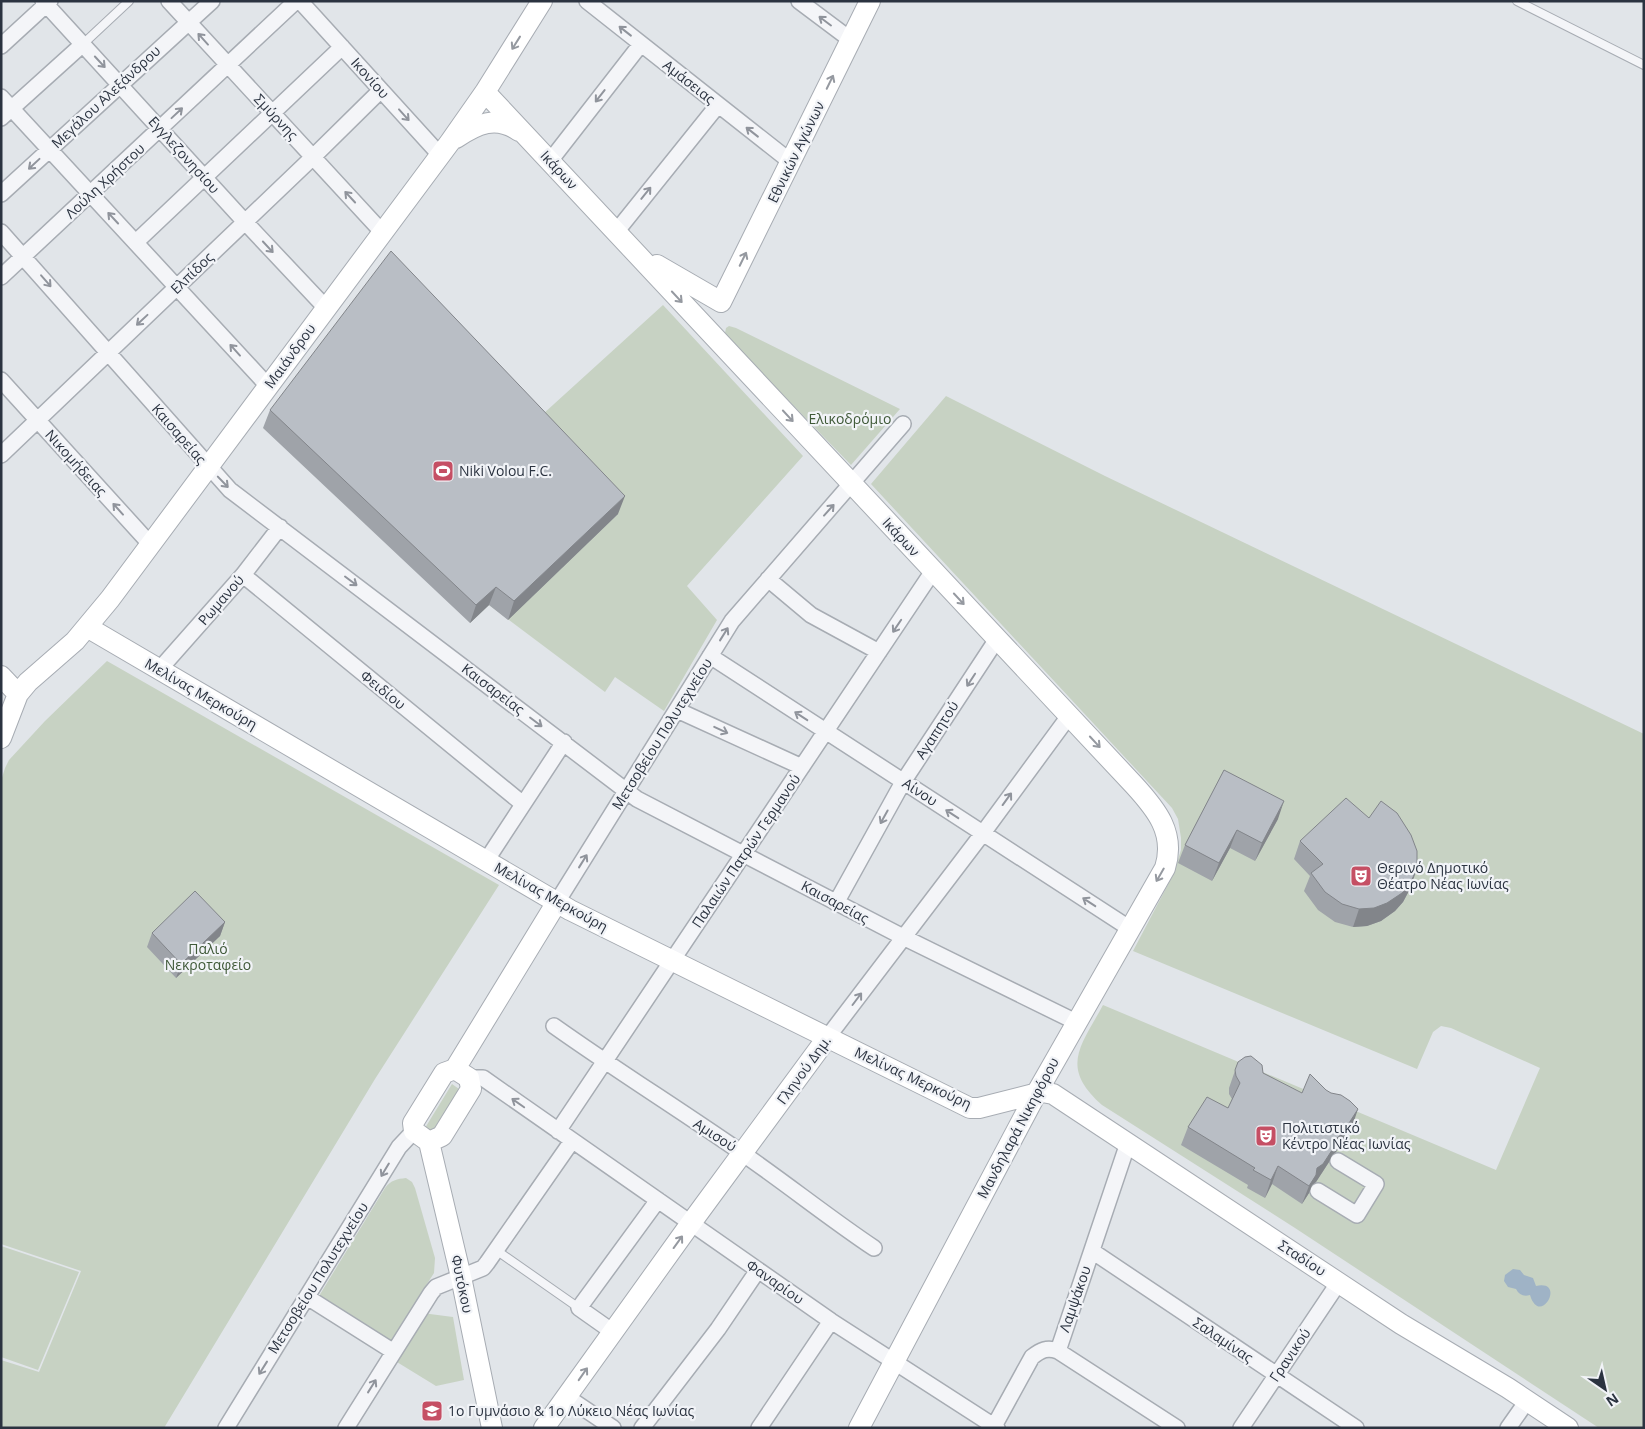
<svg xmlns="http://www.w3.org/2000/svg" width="1645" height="1429" viewBox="0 0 1645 1429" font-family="'Open Sans',sans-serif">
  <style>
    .green { fill: #c7d2c3 }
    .water { fill: #9fb3c6 }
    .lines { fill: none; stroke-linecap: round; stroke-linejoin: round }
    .lane-casing { stroke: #a7acb3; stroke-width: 10 }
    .street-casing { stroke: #a7acb3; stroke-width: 18 }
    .secondary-casing { stroke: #a7acb3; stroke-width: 22 }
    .lane { stroke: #f4f5f8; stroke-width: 8 }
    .street { stroke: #f4f5f8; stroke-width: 15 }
    .secondary { stroke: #fff; stroke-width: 20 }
    .wall { fill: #9fa3a9 }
    .shaded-wall { fill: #82858a }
    .building { fill: #b9bec5; stroke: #82858a }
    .oneway { stroke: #90949c }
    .oneway2 { stroke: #9599a0 }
    .labels { text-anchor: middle; stroke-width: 4.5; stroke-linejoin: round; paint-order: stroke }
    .street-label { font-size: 14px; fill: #2b3340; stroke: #f1f3f7 }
    .park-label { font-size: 14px; fill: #405a39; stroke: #f1f3f7 }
    .poi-label { font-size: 14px; fill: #2b3340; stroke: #f1f3f7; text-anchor: start }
  </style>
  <rect width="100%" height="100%" fill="#e1e5e9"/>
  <path class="green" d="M663,305l140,151 -116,130 30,34 -53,91 -49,-34 -10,15 -116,-87 -19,18 62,-199z
    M729,326l7,2 164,81 -49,56 -124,-128 -2,-4 1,-5z
    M946,396l159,80 539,258v694h-45l-304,-200 -193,-123c-43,-38 -21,-59 1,-100l393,165 44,-102 -89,-40 -10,-2 -8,6 -16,37 -284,-118 40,-76 8,-25v-12l-3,-19 -6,-11 -301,-324z
    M107,661l392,224 -124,194 -211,349h-163v-68l38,12 42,-101 -80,-27v-463l4,-13 4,-8 36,-39z
    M452,1084l7,5 -27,43 -7,-4z
    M406,1178l6,4 3,6 20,70 -1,15 -44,69 -71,-46 66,-108c6,-8 12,-9 21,-10z
    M1,1246l78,26 -41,98 -37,-13z
    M422,1313l31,4 11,63 -28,6 -44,-27z"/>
  <path class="water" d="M1513,1269l7,1 4,5 9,3 3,8c31,-7 4,42 -6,9 -6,2 -11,0 -14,-6l-8,-2 -4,-6 1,-6z"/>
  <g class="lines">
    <g class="lane-casing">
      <path id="lane" d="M1517,1l127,64
        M83,44l46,-43
        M496,1250l83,58"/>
    </g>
    <g class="street-casing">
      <path id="street" d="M43,1l202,221 81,86
        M169,1l214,232
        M300,1l140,154
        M587,1l204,161
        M799,1l52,39
        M1,46l49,-45
        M1,97l267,289
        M1,118l82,-74
        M550,161l91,-117
        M1,194l211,-193
        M1,232l229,258 407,309 266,138 173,85
        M616,232l102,-127
        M136,242l206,-195
        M1,277l295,-276
        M1,380l150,165
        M1,455l312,-298 68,-67
        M243,575l280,229
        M768,579l43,36 68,37
        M710,656l419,272
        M159,670l84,-95 37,-48
        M677,710l125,57
        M486,861l78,-119
        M557,902l175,-281 171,-197
        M836,903l67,-121 94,-143
        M554,1026c62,44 126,84 188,127 45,31 87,65 132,95
        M827,1038l156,-205 86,-117
        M469,1078h14l348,243 166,107
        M558,1131l375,-560
        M1318,1191l39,24 19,-31 -38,-23
        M1092,1251l264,177
        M307,1297l87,55
        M613,1332l-34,-24 79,-108
        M1058,1351l119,77
        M567,1397l46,31
        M226,1428l173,-281 15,-16
        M346,1428l85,-135 5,-6 47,-19 4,-5 85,-122
        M642,1428l76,-99 40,-59
        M759,1428l72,-107
        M993,1428l39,-71c9,-7 15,-10 26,-6l70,-208
        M1241,1428l98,-146
        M1508,1428l19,-27"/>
    </g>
    <g class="secondary-casing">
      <path id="secondary" d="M485,92l649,693c22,24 42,48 31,83l-129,226 -177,334
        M456,138c21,-14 40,-23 63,-7
        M657,265l64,37 149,-301
        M87,627l483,283 392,194 8,4h9l63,-16 11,2 348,230 107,64 60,40
        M1,676l17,18
        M1,738l17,-44 10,-12 47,-41 35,-42 340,-457 35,-50 57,-91
        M455,1069l102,-167
        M455,1069l14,9 2,11 -29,47 -13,6 -15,-11 -1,-8 31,-50z
        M429,1142l32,135 31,151
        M544,1428l147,-205 136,-185"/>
    </g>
    <use href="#lane" class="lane"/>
    <use href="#street" class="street"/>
    <use href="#secondary" class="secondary"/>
  </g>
  <path class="wall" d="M270,410l348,104 -110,106 -19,-15 -19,18 -207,-195z
    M1224,770l54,49 -23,42 -25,-13 -18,33 -34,-18 7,-18z
    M1300,841l111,46 -8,15 -8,9 -14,10 -14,5 -14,1 -18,-5 -17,-12 -14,-19 6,-15 -16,-17z
    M225,922l-5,14 -44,42 -29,-31 5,-14z
    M1238,1062l25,11 89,54 -16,25 -4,3 -3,7 -13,20 -4,3 -3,8 -7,11 -30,-20 -7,14 -18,-10 1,-3 -67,-40 7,-18 40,-19 4,-9 -3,-5v-6z"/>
  <path class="shaded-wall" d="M625,496l-7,18 -110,106 6,-19z
    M496,587l-7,18 -19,18 6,-18z
    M1284,801l-6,18 -23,42 7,-18z
    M1237,830l-7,18 -18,33 7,-18z
    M1417,868l-6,19 -8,15 -8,9 -14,10 -14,5 -14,1 6,-18z
    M225,922l-5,14 -44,42 5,-14z
    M1358,1109l-6,18 -16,25 -4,3 -3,7 -13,20 -4,3 -3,8 -7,11 7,-18 8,-18 20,-30z
    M1278,1166l-6,18 -7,14 6,-18z"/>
  <path class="building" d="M391,251l234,245 -111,105 -18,-14 -20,18 -206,-195z
    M1224,770l60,31 -22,42 -25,-13 -18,33 -34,-18z
    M1346,798l23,20 12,-17 16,12 14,22 6,16v17l-7,16 -8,9 -15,10 -13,5 -15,1 -17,-5 -17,-12 -14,-19 12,-9 -23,-23z
    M195,891l30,31 -44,42 -29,-31z
    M1251,1056l11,9 1,8 39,20 8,-19 16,16 5,3 10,2 9,6 8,8 -16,25 -5,4 -1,6 -13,20 -6,4 -1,7 -7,11 -31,-20 -7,14 -18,-10 2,-2 -67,-41 19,-30 21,11 12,-25 -4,-7 -1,-6 3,-8 7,-5z"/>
  <defs><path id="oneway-shaft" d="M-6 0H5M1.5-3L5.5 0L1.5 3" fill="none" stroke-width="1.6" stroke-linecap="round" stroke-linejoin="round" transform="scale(1.25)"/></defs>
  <g class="oneway">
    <use href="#oneway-shaft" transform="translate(825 21) rotate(-143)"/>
    <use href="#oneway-shaft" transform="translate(625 31) rotate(-142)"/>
    <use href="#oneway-shaft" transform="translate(203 39) rotate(-132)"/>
    <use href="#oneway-shaft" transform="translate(100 62) rotate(47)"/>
    <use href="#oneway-shaft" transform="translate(600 96) rotate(128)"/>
    <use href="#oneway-shaft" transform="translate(177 113) rotate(-43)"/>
    <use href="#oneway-shaft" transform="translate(404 115) rotate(48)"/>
    <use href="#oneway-shaft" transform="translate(752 132) rotate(-142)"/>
    <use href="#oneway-shaft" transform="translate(34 164) rotate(137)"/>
    <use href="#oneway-shaft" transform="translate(646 193) rotate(-51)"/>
    <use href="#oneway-shaft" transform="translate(350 197) rotate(-133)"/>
    <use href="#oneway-shaft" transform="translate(113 218) rotate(-133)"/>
    <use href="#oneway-shaft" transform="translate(268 247) rotate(47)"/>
    <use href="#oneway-shaft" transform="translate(46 281) rotate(49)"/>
    <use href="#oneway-shaft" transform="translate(142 320) rotate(137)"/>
    <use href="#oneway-shaft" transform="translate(235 350) rotate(-132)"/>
    <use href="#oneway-shaft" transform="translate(223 482) rotate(46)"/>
    <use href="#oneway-shaft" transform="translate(118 509) rotate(-132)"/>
    <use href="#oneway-shaft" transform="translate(829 510) rotate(-48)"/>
    <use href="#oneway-shaft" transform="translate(351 581) rotate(37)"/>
    <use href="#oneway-shaft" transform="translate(897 626) rotate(124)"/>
    <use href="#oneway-shaft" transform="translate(724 634) rotate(-58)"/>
    <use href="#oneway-shaft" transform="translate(971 680) rotate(123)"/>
    <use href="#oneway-shaft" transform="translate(801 716) rotate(-147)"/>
    <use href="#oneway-shaft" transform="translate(536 722) rotate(37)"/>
    <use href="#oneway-shaft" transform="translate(721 730) rotate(25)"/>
    <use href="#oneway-shaft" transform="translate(1007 799) rotate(-54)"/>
    <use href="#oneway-shaft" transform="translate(952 814) rotate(-147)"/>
    <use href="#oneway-shaft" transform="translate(884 817) rotate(119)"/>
    <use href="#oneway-shaft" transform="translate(583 861) rotate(-58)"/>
    <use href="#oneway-shaft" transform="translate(1089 902) rotate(-147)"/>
    <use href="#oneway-shaft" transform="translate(857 999) rotate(-53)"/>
    <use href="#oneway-shaft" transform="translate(518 1103) rotate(-145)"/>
    <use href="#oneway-shaft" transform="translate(385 1170) rotate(121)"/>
    <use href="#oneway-shaft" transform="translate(263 1368) rotate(122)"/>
    <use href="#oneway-shaft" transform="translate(372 1386) rotate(-58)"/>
  </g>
  <g class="oneway2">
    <use href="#oneway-shaft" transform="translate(516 43) rotate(122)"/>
    <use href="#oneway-shaft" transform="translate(830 82) rotate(-64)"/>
    <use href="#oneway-shaft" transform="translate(743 259) rotate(-64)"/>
    <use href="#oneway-shaft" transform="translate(677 297) rotate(47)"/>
    <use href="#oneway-shaft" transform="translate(788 416) rotate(47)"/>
    <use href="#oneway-shaft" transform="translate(959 599) rotate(47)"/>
    <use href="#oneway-shaft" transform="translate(1095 742) rotate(47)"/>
    <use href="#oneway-shaft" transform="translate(1160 875) rotate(120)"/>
    <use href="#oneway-shaft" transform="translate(678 1242) rotate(-54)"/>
    <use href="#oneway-shaft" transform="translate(583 1374) rotate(-55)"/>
  </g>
  <defs>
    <g id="stadium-square" transform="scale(1.125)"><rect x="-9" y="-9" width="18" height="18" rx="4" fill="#c54f64" stroke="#f1f3f7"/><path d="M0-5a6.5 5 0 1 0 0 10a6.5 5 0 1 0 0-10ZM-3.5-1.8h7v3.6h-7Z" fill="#fff"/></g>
    <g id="theatre-square" transform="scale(1.125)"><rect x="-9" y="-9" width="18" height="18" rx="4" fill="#c54f64" stroke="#f1f3f7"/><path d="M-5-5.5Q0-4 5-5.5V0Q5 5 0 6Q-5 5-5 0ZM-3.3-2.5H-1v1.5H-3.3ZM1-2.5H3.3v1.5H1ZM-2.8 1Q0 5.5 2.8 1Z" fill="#fff"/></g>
    <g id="school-square" transform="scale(1.125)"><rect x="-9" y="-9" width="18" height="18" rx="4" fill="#c54f64" stroke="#f1f3f7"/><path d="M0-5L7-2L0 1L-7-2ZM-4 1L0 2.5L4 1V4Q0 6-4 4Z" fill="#fff"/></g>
  </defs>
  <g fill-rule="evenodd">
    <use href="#stadium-square" x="443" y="471"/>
    <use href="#theatre-square" x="1361" y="876"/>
    <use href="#theatre-square" x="1266" y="1136"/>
    <use href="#school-square" x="432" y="1411"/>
  </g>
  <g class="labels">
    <g class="street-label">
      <text transform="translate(370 78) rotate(48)" y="5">Ικονίου</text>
      <text transform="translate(689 82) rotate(38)" y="5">Αμάσειας</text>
      <text transform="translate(106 97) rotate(-43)" y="5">Μεγάλου Αλεξάνδρου</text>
      <text transform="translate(276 117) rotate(47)" y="5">Σμύρνης</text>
      <text transform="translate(796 152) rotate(-64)" y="5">Εθνικών Αγώνων</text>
      <text transform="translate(184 155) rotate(48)" y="5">Εγγλεζονησίου</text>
      <text transform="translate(559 170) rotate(47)" y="5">Ικάρων</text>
      <text transform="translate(105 181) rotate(-43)" y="5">Λούλη Χρήστου</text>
      <text transform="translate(192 273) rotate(-44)" y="5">Ελπίδος</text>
      <text transform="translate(290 356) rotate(-54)" y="5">Μαιάνδρου</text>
      <text transform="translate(179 434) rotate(49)" y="5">Καισαρείας</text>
      <text transform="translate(76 463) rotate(48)" y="5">Νικομήδειας</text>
      <text transform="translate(901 537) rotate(47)" y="5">Ικάρων</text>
      <text transform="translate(221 600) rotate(-49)" y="5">Ρωμανού</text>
      <text transform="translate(493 689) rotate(37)" y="5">Καισαρείας</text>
      <text transform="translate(383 690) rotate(39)" y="5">Φειδίου</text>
      <text transform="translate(201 694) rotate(30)" y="5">Μελίνας Μερκούρη</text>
      <text transform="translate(937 730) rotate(-57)" y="5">Αγαπητού</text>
      <text transform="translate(662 734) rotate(-58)" y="5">Μετσοβείου Πολυτεχνείου</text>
      <text transform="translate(920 792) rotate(33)" y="5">Αίνου</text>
      <text transform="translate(746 851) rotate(-56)" y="5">Παλαιών Πατρών Γερμανού</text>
      <text transform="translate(551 897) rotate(29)" y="5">Μελίνας Μερκούρη</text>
      <text transform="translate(835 902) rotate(28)" y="5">Καισαρείας</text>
      <text transform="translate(804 1070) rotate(-54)" y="5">Γληνού Δημ.</text>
      <text transform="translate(913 1078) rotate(25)" y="5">Μελίνας Μερκούρη</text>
      <text transform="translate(1018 1128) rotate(-62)" y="5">Μανδηλαρά Νικηφόρου</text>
      <text transform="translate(715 1135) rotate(33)" y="5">Αμισού</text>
      <text transform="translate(1302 1258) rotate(33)" y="5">Σταδίου</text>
      <text transform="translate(318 1278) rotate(-58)" y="5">Μετσοβείου Πολυτεχνείου</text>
      <text transform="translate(775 1282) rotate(35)" y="5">Φαναρίου</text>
      <text transform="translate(462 1284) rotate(78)" y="5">Φυτόκου</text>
      <text transform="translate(1075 1299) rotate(-71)" y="5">Λαμψάκου</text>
      <text transform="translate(1223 1340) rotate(34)" y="5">Σαλαμίνας</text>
      <text transform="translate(1290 1355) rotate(-56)" y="5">Γρανικού</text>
    </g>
    <g class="park-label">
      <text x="850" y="424">Ελικοδρόμιο</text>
      <text x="208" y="954">Παλιό<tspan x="208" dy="16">Νεκροταφείο</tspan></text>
    </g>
    <g class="poi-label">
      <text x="459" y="476">Niki Volou F.C.</text>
      <text x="1377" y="873">Θερινό Δημοτικό<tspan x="1377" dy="16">Θέατρο Νέας Ιωνίας</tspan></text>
      <text x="1282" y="1133">Πολιτιστικό<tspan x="1282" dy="16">Κέντρο Νέας Ιωνίας</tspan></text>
      <text x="448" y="1416">1ο Γυμνάσιο &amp; 1ο Λύκειο Νέας Ιωνίας</text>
    </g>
  </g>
  <rect width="1645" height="1429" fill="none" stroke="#2b3340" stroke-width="5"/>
  <g transform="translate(1605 1389) rotate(146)" stroke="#f1f3f7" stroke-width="4" paint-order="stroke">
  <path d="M0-4L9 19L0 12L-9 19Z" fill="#2b3340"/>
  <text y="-8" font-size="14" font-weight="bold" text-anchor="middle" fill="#2b3340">N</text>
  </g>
</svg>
